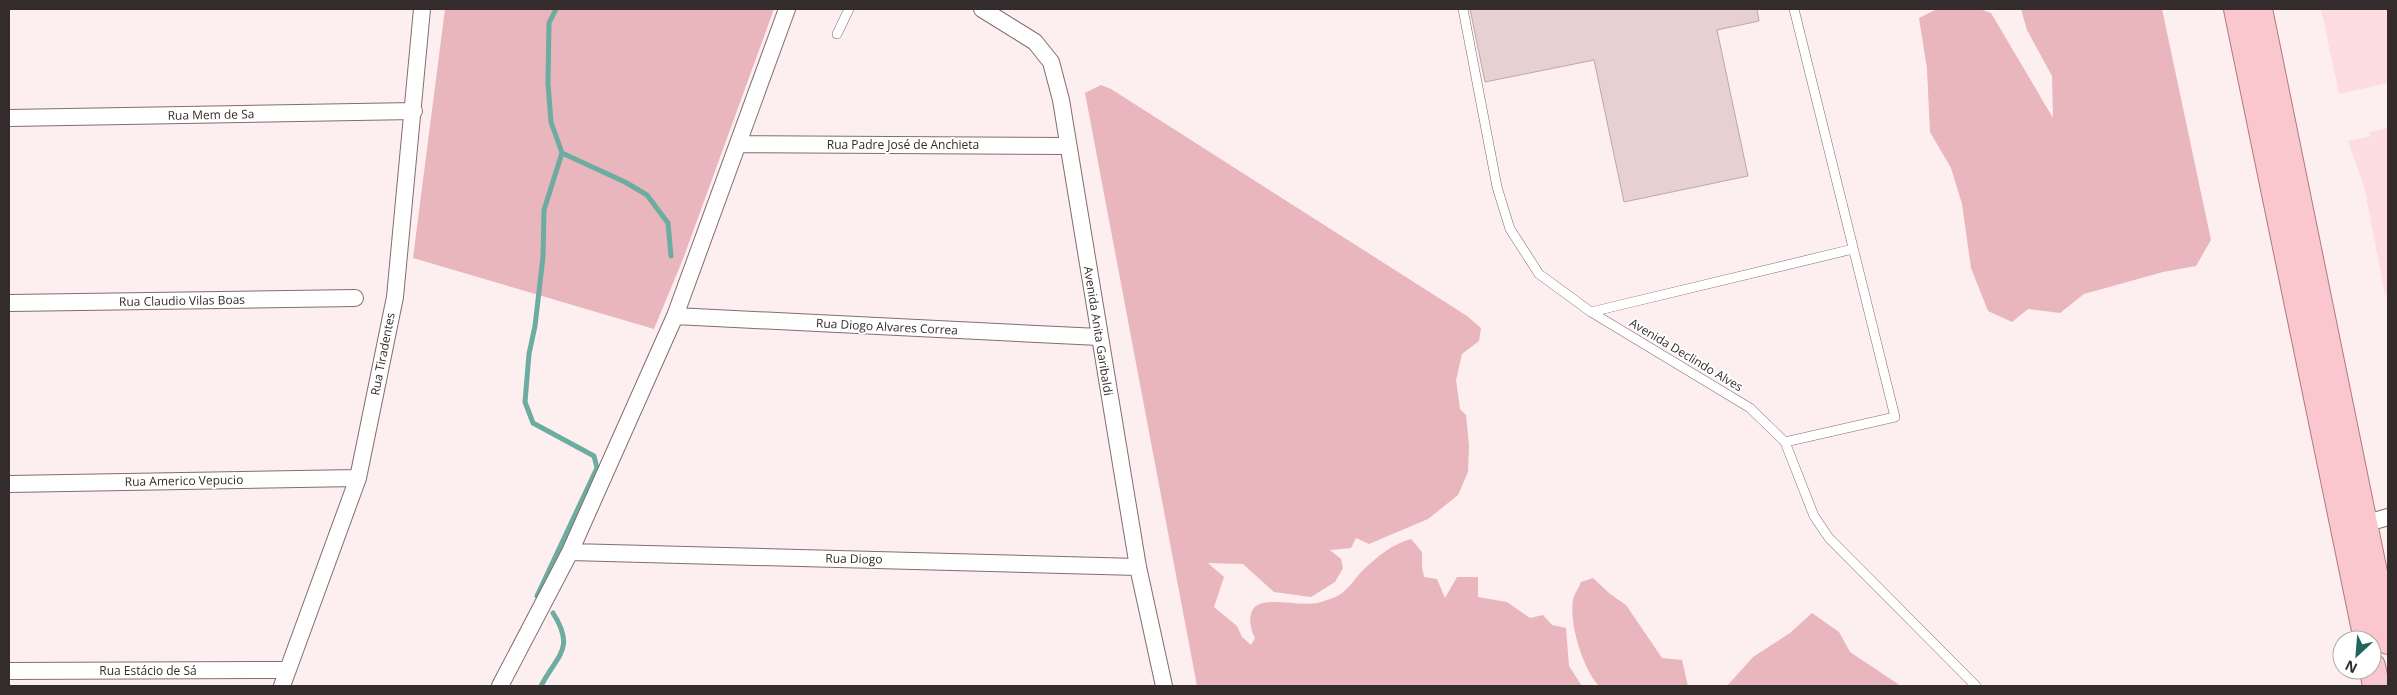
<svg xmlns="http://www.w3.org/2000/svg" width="2397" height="695" viewBox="0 0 2397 695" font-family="'Open Sans',sans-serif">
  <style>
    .built { fill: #fedde1 }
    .green { fill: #e8b6bc }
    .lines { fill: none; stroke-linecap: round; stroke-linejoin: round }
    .stream { stroke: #6caca1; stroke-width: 5 }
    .building { fill: #e7d0d2; stroke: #bea7a9 }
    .lane-casing { stroke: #826d6f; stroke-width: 10 }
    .street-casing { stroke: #826d6f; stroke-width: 18 }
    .primary-casing { stroke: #b37880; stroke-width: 28 }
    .lane { stroke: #fff; stroke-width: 9 }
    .street { stroke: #fff; stroke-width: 16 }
    .primary { stroke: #fbc7ce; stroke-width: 26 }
    .labels { text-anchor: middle; stroke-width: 4; stroke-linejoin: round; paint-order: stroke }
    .street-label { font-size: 12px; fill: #342b2c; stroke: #fff }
  </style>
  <rect width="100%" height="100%" fill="#fdeeef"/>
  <path class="built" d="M2321,9h67v74l-49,11z
    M2388,128v167h-3l-21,-109 -16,-45 23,-5 -2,-4z"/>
  <path class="green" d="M445,9h329l-91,250 -29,70 -241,-71z
    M1937,9h43l11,4 62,105 -1,-42 -25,-46 -6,-21h141l49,231 -15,26 -33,6 -79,22 -24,19 -32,-4 -16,13 -24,-11 -17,-43 -9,-64 -11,-36 -21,-36 -3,-63 -8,-51z
    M1101,85l10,4 356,227 14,12 -2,13 -17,13 -6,26 4,29 6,6 3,30 -1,27 -10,23 -30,24 -59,25 -13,-6 -5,10 -21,2 11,9 2,9 -8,14 -24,15 -37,-5 -31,-28 -35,-1 16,14 -10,30 23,19 5,11 9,8 4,-7c-5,-9 -8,-25 1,-32 13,-10 49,3 68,-5 6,-2 13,-4 18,-8 8,-6 14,-16 21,-23 14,-13 29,-26 48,-31l11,13v15l2,10 13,2 8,19 12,-21h21v20l29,5 23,16 13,-3 9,10 14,3 3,38 13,20h-385l-112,-593z
    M1593,578l17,16 16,11 36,53 20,2 6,26h-89c-16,-17 -30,-62 -26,-86 1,-6 6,-12 8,-18z
    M1812,613l27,19 11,20 51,34h-174l26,-29 37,-24z"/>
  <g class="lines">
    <path class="stream" d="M562,153l63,29 22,13 21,28 3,33
      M537,596l60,-128 -3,-12 -61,-33 -8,-21 4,-48 6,-28 8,-69 1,-47 18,-57 -11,-31 -3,-39 1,-60 7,-14
      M541,686c16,-31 35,-37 12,-73"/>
  </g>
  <path class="building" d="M1470,9h287l2,12 -42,9 31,146 -124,26 -30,-142 -109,22z"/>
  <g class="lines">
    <g class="lane-casing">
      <path id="lane" d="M1463,9l34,178 13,42 29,45 52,38 159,96 35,34 29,74 15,22 147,148
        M837,34l12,-25
        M1591,312l262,-63
        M1785,442l110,-25 -101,-408"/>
    </g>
    <g class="street-casing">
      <path id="street" d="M982,9l53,33 16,20 10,38 77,467 26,119
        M9,118l405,-7
        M739,144l329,2
        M9,303l346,-5
        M675,316l424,21
        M9,484l349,-6
        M2364,524l24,-7
        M570,552l568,15
        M9,671l279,-1
        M282,686l76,-208 37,-181 27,-288
        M500,686l70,-134 105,-236 112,-307"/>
    </g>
    <g class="primary-casing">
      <path id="primary" d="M2237,9l130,631
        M2259,9l129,632
        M2372,666l4,20"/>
    </g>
    <use href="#lane" class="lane"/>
    <use href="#street" class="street"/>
    <use href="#primary" class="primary"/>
  </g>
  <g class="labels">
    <g class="street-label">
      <text transform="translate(211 115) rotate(-1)" y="4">Rua Mem de Sa</text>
      <text x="903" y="149">Rua Padre José de Anchieta</text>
      <text transform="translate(182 301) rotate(-1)" y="4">Rua Claudio Vilas Boas</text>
      <text transform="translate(887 327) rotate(3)" y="4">Rua Diogo Alvares Correa</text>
      <text transform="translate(1098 331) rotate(81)" y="4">Avenida Anita Garibaldi</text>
      <text transform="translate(383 354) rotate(-79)" y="4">Rua Tiradentes</text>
      <text transform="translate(1686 355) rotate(31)" y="4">Avenida Declindo Alves</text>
      <text transform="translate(184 481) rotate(-1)" y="4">Rua Americo Vepucio</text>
      <text transform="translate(854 559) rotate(1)" y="4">Rua Diogo</text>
      <text x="148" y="675">Rua Estácio de Sá</text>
    </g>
  </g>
  <rect width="2397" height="695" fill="none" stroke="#342b2c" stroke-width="20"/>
  <g transform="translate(2357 655) rotate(206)"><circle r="24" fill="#ffffff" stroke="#aeaaab"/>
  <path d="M0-4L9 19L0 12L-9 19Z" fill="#1f675d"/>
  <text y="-8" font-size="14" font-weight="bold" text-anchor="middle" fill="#342b2c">N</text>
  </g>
</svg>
